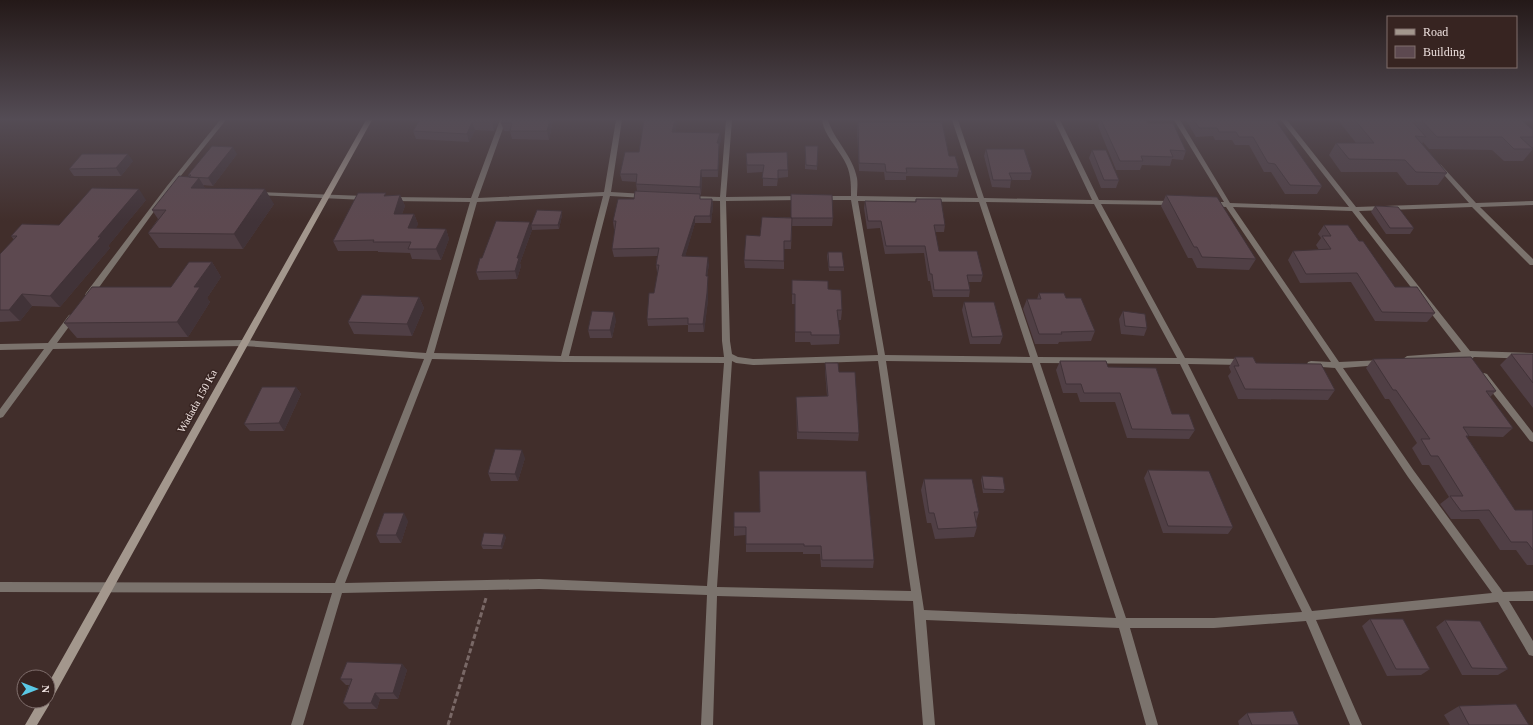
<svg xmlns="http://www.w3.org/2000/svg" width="1533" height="725" viewBox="0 0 1533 725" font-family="Georgia,serif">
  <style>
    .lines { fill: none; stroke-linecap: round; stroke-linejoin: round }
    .path { stroke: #796866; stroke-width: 3; stroke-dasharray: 5 2.5; stroke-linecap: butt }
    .street { fill: #7b736d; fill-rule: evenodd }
    .secondary { fill: #a3978d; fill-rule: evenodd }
    .wall { fill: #503f45 }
    .shaded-wall { fill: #413338 }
    .building { fill: #5d4950; stroke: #413338 }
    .labels { text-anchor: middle; stroke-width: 3; stroke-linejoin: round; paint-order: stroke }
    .street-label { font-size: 11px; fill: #ede0de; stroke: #372421 }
  </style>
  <rect width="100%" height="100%" fill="#412e2b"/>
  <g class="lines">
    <path class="path" d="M448,725l38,-127"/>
    <path class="street" d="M220,120h6l-55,68 -79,109h-6l-1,-2 1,-2 81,-107z
      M500,120h6l-28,78 126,-6 12,-72h6l-11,72 34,2 3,2 -3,2 -35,-2 -41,160 155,1 -2,-16 -2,-140 -30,-1 -3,-2 3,-2 30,1 6,-77h6l-6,77 74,-1 3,2 -3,2 -74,1 4,140 2,13 6,3 15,2 125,-4 -27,-155h-29l-3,-2 3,-2h29c0,-13 0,-24 -7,-36 -7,-13 -20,-25 -22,-40h6c6,20 25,36 29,58 1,6 0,13 0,18l121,2 -26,-78h6l26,78 108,2 -38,-80h6l39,80 73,1 3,2 -3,2 -71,-1 84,154 57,1 4,3 -4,3 -54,-1 124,247 180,-18 -84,-116 -73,-109 -27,-2 -1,-2 1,-2 3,-1 20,1 -105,-155 -14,-1 -3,-2 3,-2h12l-50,-82h6l50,83 119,4 -68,-87h6l69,87 113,-4 -32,-36 -1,-1 3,-2 2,1 35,38 57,-2v4l-53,2 53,52v6h-3l-58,-58 -113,4 111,140 63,2v6l-59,-2 -4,3 -4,-3 -59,5 -4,-3 4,-3 54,-4 -109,-141 -119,-4 106,155 44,-2 1,2 -1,2 -3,1 -37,3 71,103 89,121 30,-1v10h-24l24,40v15l-4,-1 -31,-53 -182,18 46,105h-12l-44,-104 -92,7h-84l28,97h-12l-27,-97 -193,-8 9,105h-12l-10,-124 -196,-5 -4,129h-12l6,-130 -168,-6 -197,4 -39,132h-12l41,-132 -332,-1v-10l335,1 89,-224 -180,-13 -191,3 -50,68 -3,1v-9l44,-60 -44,1v-6l48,-1 21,-28 3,-1 4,3 -19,26 187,-3 182,13 44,-151 -78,-1 -3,-2 3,-2 79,1zM603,196l-42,160 -127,-3 43,-151zM858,201l121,1 51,155 -145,-2zM986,202l108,2 83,154 -139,-1zM432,359l132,3 160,1 -17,223 -168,-7 -194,4zM732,361l4,2 17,2 125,-4 33,230 -194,-4zM886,361l146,2 84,255 -192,-8zM1040,363l140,1 122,248 -88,6h-88z
      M258,192l107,4 3,2 -3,2 -109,-5 -1,-1z
      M1484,373l3,1 46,59v9l-3,-1 -49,-63 -1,-2 1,-2z"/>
    <path class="secondary" d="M366,120h6l-320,579 -2,1 -1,5 -12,20h-12l14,-24h9v-17z"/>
  </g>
  <path class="wall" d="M420,120h79l-5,11 -19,-1 -6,12 -53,-3 -3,-8z
    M553,120l-4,20 -37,-1 -2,-8h-6l-3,-8z
    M1100,120h21l27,3 38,28 -3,9 -11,-1 -2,7 -28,-1 -2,5h-24l-18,-44z
    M1186,120h53l83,66 -5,8h-32l-14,-22h-7l-15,-27h-14l-3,-5h-17l-2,-4 -17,1z
    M1338,120h183l12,10v17l-1,1 1,1 -10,12h-19l-12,-11 -63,-1 -6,-7 -1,2 25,29 -9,12h-31l-10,-13h-56l-12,-17 7,-12h20z
    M677,121l-2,11 45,1 1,7 -2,7 -1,30h-16l-1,18h-1v4h12l1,7 -2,17h-16l-10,33 24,8 -2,12 1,8v16l-4,32h-16v-7l-40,1 -1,-7 7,-26 4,-21h-1l-1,-7 1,-9 -43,1 -2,-8 3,-20h-1l-1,-8 21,-22 3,-8 -1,-7v-2l-14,-1 -2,-7 19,-22z
    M858,122l91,34 10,13 -2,8 -51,-1v4h-21l-1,-8 -25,-1 -2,-41z
    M805,146h13l-1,24 -12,-1z
    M986,149l46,24 -2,7h-19l-1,8 -18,-1 -8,-31z
    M1092,150l27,30 -3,8h-15l-12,-30z
    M746,153l42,17v7l-10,1 -1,8h-14v-14l-16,1z
    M237,154l-24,32 -10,-1 2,3 69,16 -31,45 -84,-1 -11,-15 10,-14 -6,-9 37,-33 -1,-2z
    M133,161l-12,15h-47l-5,-7z
    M400,195l5,11 -3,8h12l4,10 -2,4 30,1 3,10 -8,21 -29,-1 -2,-6 -32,-1v-1h-40l-5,-10 54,-45z
    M1166,195l90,64 -7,11 -52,-2 -5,-10h-4l-27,-52z
    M916,199l29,26 -1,7h-9l4,19 44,24 -2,7h-12l1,8 -1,7h-36l-3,-16h-2l-4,-28 -39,1 -5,-26 -13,1 -3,-21 1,-7 50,1z
    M146,200l-38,46 2,2 -50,59 -28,-1 -12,15 -20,1v-68l14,-14 -3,-4 48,-11z
    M1375,206l39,22 -4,6h-24l-15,-22z
    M562,215l-3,14 -27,1 -1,-5z
    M762,217l71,1 -1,8h-40l-1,23h-7v20l-39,-1 -1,-8 16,-24z
    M1324,225l35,16 36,46 40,26 -8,9 -52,-1 -24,-39 -51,1 -12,-23 5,-9 26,-1 -3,-5 5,-7 -3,-4z
    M532,230l-12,33 1,3 -4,13 -38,1 -3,-8 6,-14z
    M828,252l16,15v4h-15l-2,-15z
    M212,262l9,15 -14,21 3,4 -22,35 -111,1 -13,-15 107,-36z
    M792,280l36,9 14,21 -1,10h-3l2,15 -1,9 -28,1 -1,-3h-15v-38h-3z
    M1039,293l27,5 29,33 -4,10 -32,1 -1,2h-23l-12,-35 4,-10h10z
    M419,297l5,11 -12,28 -58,-2 -6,-12z
    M964,302l39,34 -3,8h-30l-8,-34z
    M1123,311l24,17 -3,8 -23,-2 -2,-15z
    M616,320l-4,18h-22l-2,-8z
    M1511,354h22v54l-33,-43z
    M1235,357l21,6 79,27 -7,10 -90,-1 -10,-23 3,-4 -2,-5z
    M1373,359l123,32 -6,6 23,31 -10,9 -35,-1 -1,1 48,73h18v55h-6l-11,-15h-16l-21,-31h-28l-11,-15 9,-7 -20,-32h-7l-10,-17 5,-5 -28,-44h-4l-19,-31z
    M1060,361l48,6 64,47 23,16 -6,9 -62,-1 -12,-36h-35l-3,-9h-14l-7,-23z
    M825,363l14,9 20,61 -1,8 -61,-2 -1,-42 31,-1 -2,-25z
    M296,387l5,7 -17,37h-34l-6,-7z
    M525,458l-7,23h-27l-3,-8z
    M1148,470l85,57 -5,7 -65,-1 -19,-55z
    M982,476l23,14 -2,3h-20l-2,-13z
    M924,479l55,33 -3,10 1,5 -3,10 -39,2 -4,-16h-4l-6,-33z
    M734,512l140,48 -1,8 -52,-1 -1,-13h-17v-2h-57v-17l-12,1z
    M408,521l-7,22h-21l-4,-8z
    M506,537l-4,12h-19l-2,-4z
    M1370,619l60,50 -9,6 -34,1 -25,-50z
    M1445,620l63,49 -10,6h-36l-26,-48z
    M402,664l5,6 -9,29h-18l-3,10h-28l-6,-6 6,-18h-3l-6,-6z
    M1459,706l70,19h-79l-6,-10z
    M1247,713l52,12h-60l-1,-4z"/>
  <path class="shaded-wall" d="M493,120h6l-5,11 -2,-9z
    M550,120h3l-4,20 -2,-9z
    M675,120h2v1l-4,19 -1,-8z
    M472,122l3,8 -6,12 -2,-8z
    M720,133l1,7 -2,7 -1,30 -1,-34z
    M233,147l4,7 -24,32 -5,-8z
    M128,154l5,7 -12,15 -5,-8z
    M701,170l1,7 -1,18 -1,-8z
    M199,178l9,15 -17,-5z
    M139,189l7,11 -38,46 2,2 -50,59 -10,-11 48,-59z
    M265,189l9,15 -31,45 -9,-15z
    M400,195l5,11 -7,18 -4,-10z
    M712,199l1,7 -2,17 -1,-7z
    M562,211v4l-3,14 -1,-4z
    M414,214l4,10 -6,15 -4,-11z
    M695,216v7l-12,41 -1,-8z
    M530,222l2,8 -12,33 1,3 -4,13 -2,-8 2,-13z
    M446,229l3,10 -8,21 -5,-11z
    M708,257l1,7 -3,20v-8z
    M212,262l9,15 -14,21 3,4 -22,35 -11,-15 17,-35z
    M708,276v24l-4,32 -1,-8z
    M22,294l10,12 -12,15 -11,-11z
    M419,297l5,11 -12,28 -5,-12z
    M614,312l2,8 -4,18 -2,-8z
    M296,387l5,7 -17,37 -5,-8z
    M522,450l3,8 -7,23 -3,-7z
    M404,513l4,8 -7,22 -5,-8z
    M504,534l2,3 -4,12 -1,-3z
    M402,664l5,6 -9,29 -5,-6z
    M375,693l5,6 -3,10 -6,-6z"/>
  <path class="building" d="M420,120h73l-1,2h-20l-5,12 -54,-3z
    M503,120h47l-3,11h-37l2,-8h-11z
    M644,120h31l-3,12 48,1 -3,10h2l-1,27h-17l-1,17 -64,-3 1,-10h-17l5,-22h14z
    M1101,120h45l2,3h25l13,28 -16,-1 3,7 -32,-1 2,5h-23z
    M1194,120h46l36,1 46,65 -32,-1 -15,-21 -7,-1 -15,-26h-14l-3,-5h-17l-2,-4h-18z
    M1355,120h56l15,17 -11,-1 32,37 -31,-1 -11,-12 -56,-1 -13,-16h38z
    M1421,120h100l12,10v7h-13l13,12h-19l-12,-12h-65z
    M858,122h84l7,34h6l4,13 -53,-1 1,5 -21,-1 -1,-8 -26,-1z
    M212,146l21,1 -25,31 -19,-1 2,-2h-3z
    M805,146h13l-1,20 -11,-1z
    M986,149h38l8,24h-23l3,7h-19z
    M1092,150h14l13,30h-15z
    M787,152l1,18h-10v9l-16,-1 2,-13h-17l-1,-12z
    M82,154h46l-12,14 -47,1z
    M179,176l20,2 -8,10 74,1 -31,45 -86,-1 18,-23h-14z
    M92,188l47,1 -41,48h3l-51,59 -28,-2 -13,16h-9v-56l17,-18h-6l11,-12 37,1z
    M635,191l65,3v5h12l-2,17h-15l-13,40 26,1 -2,19h2l-1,17 -4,31h-15v-6l-41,1 2,-26h5l5,-28h-3l3,-17 -47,1 4,-28h-3l5,-22h16z
    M358,193h28l-2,3 16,-1 -6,19h20l-6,14 38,1 -10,20h-28l3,-7h-38l1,-2 -41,1z
    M791,194l41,1 1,23h-42z
    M1166,195l51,2 39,62 -54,-2 -5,-10h-3z
    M916,199h25l4,26h-11l5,26h38l6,24h-16l3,15h-36l-2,-16h-2l-5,-28h-39l-5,-25h-13l-3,-20 51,1z
    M1375,206l23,1 16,21h-24z
    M537,210l25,1 -4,14h-27z
    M762,217l30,1 -1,23h-7v20l-40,-1 2,-25 14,1z
    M496,221l34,1 -13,36h2l-4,13 -39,1 4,-14h2z
    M1324,225h24l11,16h4l32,46h22l18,26 -53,-1 -25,-39 -51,1 -13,-23 38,-2 -9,-13h9z
    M828,252h14l2,15h-15z
    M189,262h23l-18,25h6l-23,35 -113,1 28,-36h79z
    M792,280l36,1v8l13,1 1,20h-5l3,25h-29v-3h-16v-38h-3z
    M1039,293h25l2,5h15l14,33 -34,1 1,2h-23l-12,-35h14z
    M362,295l57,2 -12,27 -59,-2z
    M964,302h30l9,34 -31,1z
    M592,311l22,1 -4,18h-22z
    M1123,311l22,3 2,14 -22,-2z
    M1511,354h22v29z
    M1235,357h18l3,6 65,1 14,26 -90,-1 -11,-23h5z
    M1471,357l25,34h-10l27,37 -50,-1 6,9h-3l49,74h18v40l-6,-8h-16l-22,-32 -28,1 -11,-15h13l-25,-40h-7l-10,-17h9l-34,-49h-3l-20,-31z
    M1060,361h46l2,6 48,1 16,46h17l6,16 -63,-1 -12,-36h-36l-3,-9h-15z
    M825,363h13l1,9h16l4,61 -61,-1 -2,-35 32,-1z
    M262,387h34l-17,36 -35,1z
    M495,449l27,1 -7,24 -27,-1z
    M1148,470l61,1 24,56 -65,-1z
    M759,471h107l8,89h-52l-1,-14h-17v-2h-58v-17h-12v-15h26z
    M982,476l21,1 2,13 -21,-1z
    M924,479h48l7,33h-5l3,15 -39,2 -4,-16h-5z
    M384,513h20l-8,22h-20z
    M484,533l20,1 -3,12 -20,-1z
    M1370,619h33l27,50h-34z
    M1445,620l35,1 28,48 -36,-1z
    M347,662l55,2 -9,29h-18l-4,10h-28l9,-24h-12z
    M1516,704l13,21h-60l-10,-19z
    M1293,711l6,14h-47l-5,-12z"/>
  <linearGradient id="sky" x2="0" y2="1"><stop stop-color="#241918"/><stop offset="0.54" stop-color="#544c55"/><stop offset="1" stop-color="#544c55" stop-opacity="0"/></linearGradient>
  <rect width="1533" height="221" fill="url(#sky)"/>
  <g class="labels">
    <g class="street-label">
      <text transform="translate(197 401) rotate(-61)" y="4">Wadada 150 Ka</text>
    </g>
  </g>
  <rect x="1387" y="16" width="130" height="52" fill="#372421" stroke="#806f6d"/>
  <rect x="1395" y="29" width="20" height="6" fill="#a3978d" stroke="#806f6d"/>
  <text x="1423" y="36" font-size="12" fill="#ede0de">Road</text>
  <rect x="1395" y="46" width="20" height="12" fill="#5d4950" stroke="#806f6d"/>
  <text x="1423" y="56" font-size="12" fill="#ede0de">Building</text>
  <g transform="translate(36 689) rotate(90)"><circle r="19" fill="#372421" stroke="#806f6d"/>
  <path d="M0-3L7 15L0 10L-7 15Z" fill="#5ac8e5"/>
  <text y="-6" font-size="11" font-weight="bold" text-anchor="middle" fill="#ede0de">N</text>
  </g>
</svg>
